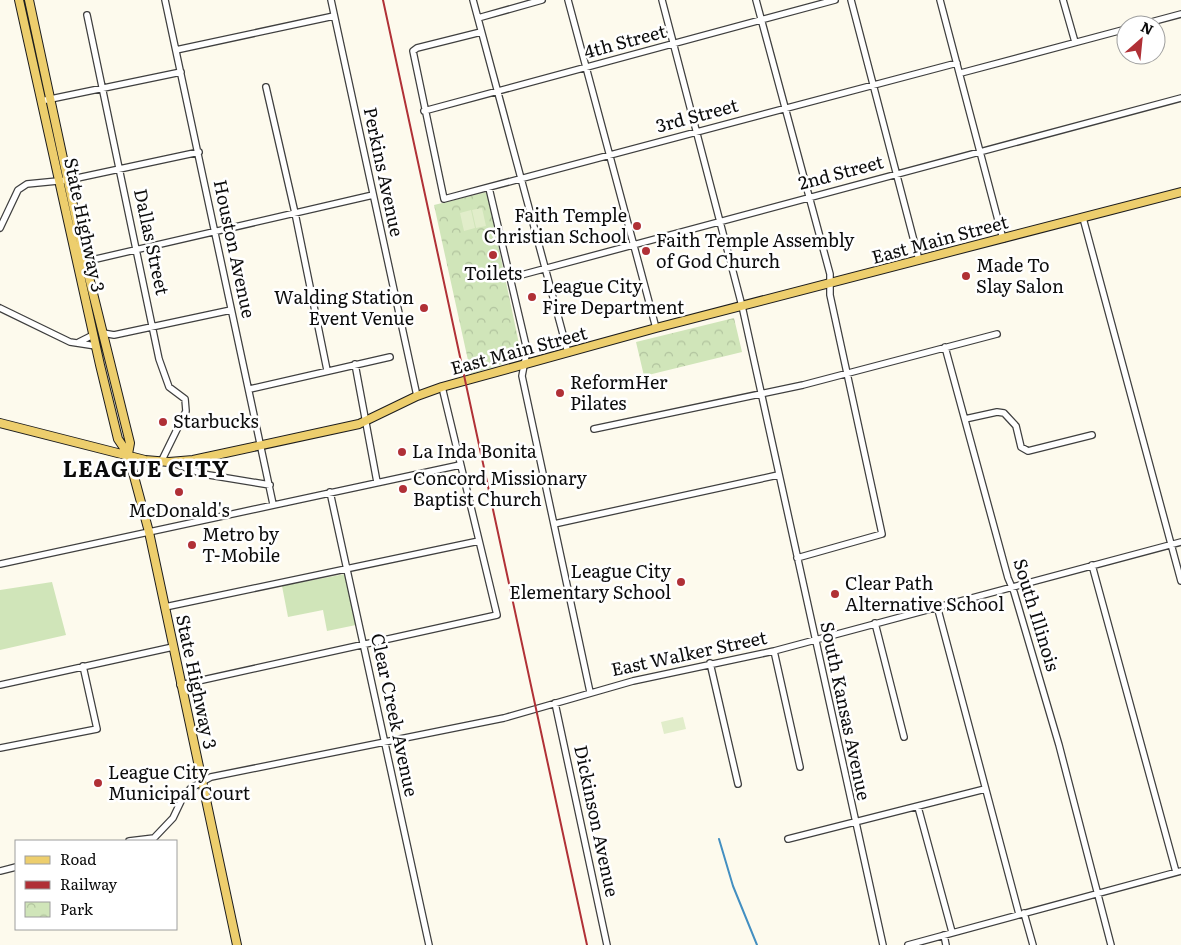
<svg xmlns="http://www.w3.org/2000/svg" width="1181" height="945" viewBox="0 0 1181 945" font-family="Literata,serif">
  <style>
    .grass { fill: #d0e5b9 }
    .park { fill: url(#park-crowns) }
    .pitch { fill: #e1edca }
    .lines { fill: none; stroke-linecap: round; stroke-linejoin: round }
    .stream { stroke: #438fc1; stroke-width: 2 }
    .minor-casing { stroke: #3f3f3f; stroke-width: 8 }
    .major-casing { stroke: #1d1d1d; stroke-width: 10 }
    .minor { stroke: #fff; stroke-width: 5.5 }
    .major { stroke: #edce6d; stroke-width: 8 }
    .rail { stroke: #b03036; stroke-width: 2 }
    .poi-dot { fill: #b03036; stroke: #fff; stroke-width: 2 }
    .labels { text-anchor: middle; stroke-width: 5; stroke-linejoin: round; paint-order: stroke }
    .street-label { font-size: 18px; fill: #0c0c0c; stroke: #fff }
    .poi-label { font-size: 18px; fill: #0c0c0c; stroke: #fff; text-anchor: start }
    .district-label { font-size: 22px; font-weight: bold; letter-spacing: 1px; fill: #0c0c0c; stroke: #fff }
  </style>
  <defs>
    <pattern id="park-crowns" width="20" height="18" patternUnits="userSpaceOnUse" patternTransform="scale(1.25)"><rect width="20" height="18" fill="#d0e5b9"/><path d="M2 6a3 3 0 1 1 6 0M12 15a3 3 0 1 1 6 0" fill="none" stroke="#b1c39e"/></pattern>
  </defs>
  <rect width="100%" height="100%" fill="#fdfaed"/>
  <path class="grass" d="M345,574l11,51 -29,6 -4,-21 -35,7 -6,-31z
    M52,582l14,53 -66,15v-60z"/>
  <path class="park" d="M487,192l35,166 -51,16 -37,-169z
    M734,318l8,34 -98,24 -8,-34z"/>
  <path class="pitch" d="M482,208l4,18 -10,2 -4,-18z
    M471,210l4,18 -11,3 -4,-18z
    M683,717l3,12 -22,5 -3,-12z"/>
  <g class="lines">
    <path class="stream" d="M719,839l14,47 24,59"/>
    <g class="minor-casing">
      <path id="minor" d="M165,0l108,504
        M331,0l86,396
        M473,0l95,353
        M568,0l88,328
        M662,0l80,306 141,639
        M756,0l74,274v21l52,239 -85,24
        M851,0l68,260
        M940,0l63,239
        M1063,0l12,42
        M87,15l72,344 10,28 16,12 1,12 -25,51
        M478,18l64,-18
        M1140,25l41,-11
        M481,32l-64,16 -4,3 31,148 513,-136
        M176,50l158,-34
        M961,73l165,-44
        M266,87l29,126 32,157
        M41,101l140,-29
        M424,111l411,-111
        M489,188l38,162 -5,26 68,316
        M1083,218l98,363
        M0,228l18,-38 9,-6 41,-4 131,-28
        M83,262l290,-67
        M510,278l671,-180
        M0,308l70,34 26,4
        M103,333l11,2 117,-25
        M79,342l14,-7
        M945,347l63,231 6,14 45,153 52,200
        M355,364l22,118
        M250,389l140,-32
        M965,419l32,-7 7,1 12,13 5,21 7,4 64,-16
        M594,429l209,-44 194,-51
        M170,462l33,12 67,11
        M330,492l99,453
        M554,524l224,-49
        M0,564l460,-99
        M1092,565l84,307
        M937,606l82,308
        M165,607l314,-66
        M875,623l29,114
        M774,651l26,116
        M710,663l28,121
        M0,685l173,-38
        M180,685l317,-70 -55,-228
        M555,703l52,242
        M0,748l97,-19 -14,-63
        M918,807l34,125
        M788,839l197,-50
        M129,841l25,-3 19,-20 10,-21 8,-9 20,-11 293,-59 129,-37 141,-30 407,-109
        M0,871l16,-4
        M1024,913l9,32
        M944,935l2,10
        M908,945l273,-74"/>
    </g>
    <g class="major-casing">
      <path id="major" d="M19,0l81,365 18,74 10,15 21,78 88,413
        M29,0l56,261 45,182 -2,11
        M0,423l145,37 24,2 24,-2 166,-36 58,-28 25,-9 214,-59 525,-136"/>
    </g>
    <use href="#minor" class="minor"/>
    <use href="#major" class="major"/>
    <path class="rail" d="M383,0l204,945"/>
  </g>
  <g class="poi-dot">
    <circle cx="637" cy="226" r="5"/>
    <circle cx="646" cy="251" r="5"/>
    <circle cx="493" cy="255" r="5"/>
    <circle cx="966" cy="276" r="5"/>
    <circle cx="532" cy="297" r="5"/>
    <circle cx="424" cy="308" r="5"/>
    <circle cx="560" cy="393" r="5"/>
    <circle cx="163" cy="422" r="5"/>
    <circle cx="402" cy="452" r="5"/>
    <circle cx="403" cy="489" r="5"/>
    <circle cx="179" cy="492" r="5"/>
    <circle cx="192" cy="545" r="5"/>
    <circle cx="681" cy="582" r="5"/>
    <circle cx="835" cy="594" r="5"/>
    <circle cx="98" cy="783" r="5"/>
  </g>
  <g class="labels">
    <g class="street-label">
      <text transform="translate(625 42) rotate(-15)" y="6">4th Street</text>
      <text transform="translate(697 116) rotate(-15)" y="6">3rd Street</text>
      <text transform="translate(383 172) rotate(78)" y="6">Perkins Avenue</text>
      <text transform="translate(841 173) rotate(-15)" y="6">2nd Street</text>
      <text transform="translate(84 225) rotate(78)" y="6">State Highway 3</text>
      <text transform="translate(940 240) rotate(-15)" y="6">East Main Street</text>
      <text transform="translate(151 242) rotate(78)" y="6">Dallas Street</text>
      <text transform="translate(234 249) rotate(78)" y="6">Houston Avenue</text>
      <text transform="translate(519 351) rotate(-15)" y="6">East Main Street</text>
      <text transform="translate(1036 615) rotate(73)" y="6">South Illinois</text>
      <text transform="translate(689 654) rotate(-12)" y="6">East Walker Street</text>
      <text transform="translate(196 682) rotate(78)" y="6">State Highway 3</text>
      <text transform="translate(845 711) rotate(78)" y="6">South Kansas Avenue</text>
      <text transform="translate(394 715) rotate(78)" y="6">Clear Creek Avenue</text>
      <text transform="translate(596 821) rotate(78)" y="6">Dickinson Avenue</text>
    </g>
    <g class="poi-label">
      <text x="627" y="222" text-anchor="end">Faith Temple<tspan x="627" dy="21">Christian School</tspan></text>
      <text x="656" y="247">Faith Temple Assembly<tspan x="656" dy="21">of God Church</tspan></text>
      <text x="976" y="272">Made To<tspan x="976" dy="21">Slay Salon</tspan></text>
      <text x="493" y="280" text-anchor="middle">Toilets</text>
      <text x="542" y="293">League City<tspan x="542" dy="21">Fire Department</tspan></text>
      <text x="414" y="304" text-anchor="end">Walding Station<tspan x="414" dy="21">Event Venue</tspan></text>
      <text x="570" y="389">ReformHer<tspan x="570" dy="21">Pilates</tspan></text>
      <text x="173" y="428">Starbucks</text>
      <text x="412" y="458">La Inda Bonita</text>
      <text x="413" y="485">Concord Missionary<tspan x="413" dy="21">Baptist Church</tspan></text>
      <text x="179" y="517" text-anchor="middle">McDonald's</text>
      <text x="202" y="541">Metro by<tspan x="202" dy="21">T-Mobile</tspan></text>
      <text x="671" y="578" text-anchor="end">League City<tspan x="671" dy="21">Elementary School</tspan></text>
      <text x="845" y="590">Clear Path<tspan x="845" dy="21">Alternative School</tspan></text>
      <text x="108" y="779">League City<tspan x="108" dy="21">Municipal Court</tspan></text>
    </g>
    <g class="district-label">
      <text x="146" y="477">LEAGUE CITY</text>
    </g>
  </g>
  <rect x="15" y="840" width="162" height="90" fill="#ffffff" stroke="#9e9e9e"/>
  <rect x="25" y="856" width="25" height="8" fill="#edce6d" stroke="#9e9e9e"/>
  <text x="60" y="865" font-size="15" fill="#0c0c0c">Road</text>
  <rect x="25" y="881" width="25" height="8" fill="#b03036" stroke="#9e9e9e"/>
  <text x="60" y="890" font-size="15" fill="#0c0c0c">Railway</text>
  <rect x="25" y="902" width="25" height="15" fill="url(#park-crowns)" stroke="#9e9e9e"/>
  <text x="60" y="915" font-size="15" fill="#0c0c0c">Park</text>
  <g transform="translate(1141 40) rotate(27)"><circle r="24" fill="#ffffff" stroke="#9e9e9e"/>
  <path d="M0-4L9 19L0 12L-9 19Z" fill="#b03036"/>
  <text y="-8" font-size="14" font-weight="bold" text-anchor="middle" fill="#0c0c0c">N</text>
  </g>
</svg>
